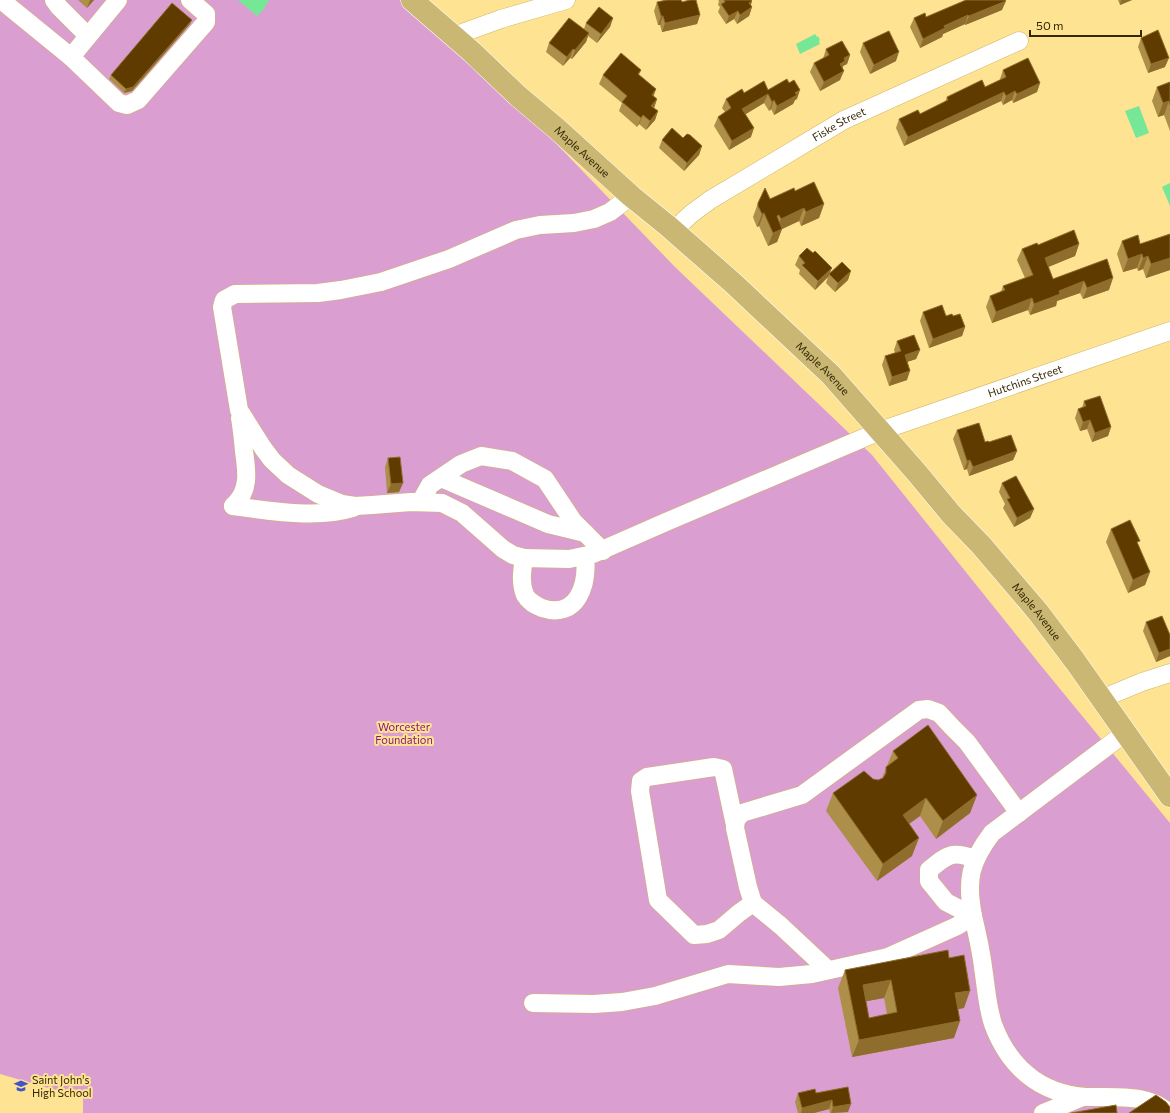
<svg xmlns="http://www.w3.org/2000/svg" width="1170" height="1113" viewBox="0 0 1170 1113" font-family="Commissioner,sans-serif">
  <style>
    .green { fill: #da9ed1 }
    .water { fill: #76e697 }
    .lines { fill: none; stroke-linecap: round; stroke-linejoin: round }
    .minor-casing { stroke: #d0b666; stroke-width: 19 }
    .major-casing { stroke: #fff; stroke-width: 23 }
    .minor { stroke: #fff; stroke-width: 18 }
    .major { stroke: #cab773; stroke-width: 22 }
    .wall { fill: #ae8f49; fill-rule: evenodd }
    .shaded-wall { fill: #8f6d2c }
    .building { fill: #5f3b00; stroke: #8f6d2c; fill-rule: evenodd }
    .labels { text-anchor: middle; stroke-width: 4; stroke-linejoin: round; paint-order: stroke }
    .street-label { font-size: 11px; fill: #332805; stroke: #fee392 }
    .park-label { font-size: 11px; fill: #87167f; stroke: #fee392 }
    .poi-label { font-size: 11px; fill: #332805; stroke: #fee392; text-anchor: start }
  </style>
  <rect width="100%" height="100%" fill="#fee392"/>
  <path class="green" d="M0,0h400l69,53 206,214 197,188 170,212 128,156v290h-1087v-15l-83,-24z"/>
  <path class="water" d="M238,0h31l-5,9 -7,7z
    M815,34l2,3 1,-1 2,4 -1,2 1,2 -20,10 -4,-10z
    M1139,106l10,27 -13,5 -11,-27z
    M1170,183v23l-8,-19z"/>
  <g class="lines">
    <g class="minor-casing">
      <g id="minor">
        <path d="M1,0l70,57"/>
        <path d="M54,0l5,7 29,29"/>
        <path d="M118,0l-47,57 48,46 8,2 11,-5 68,-78v-8l-16,-14"/>
        <path d="M454,36l47,-17 65,-19"/>
        <path id="s1" d="M673,231l18,-17 19,-14 134,-80 175,-79"/>
        <path d="M441,478l107,46 37,9"/>
        <path d="M421,501l9,-16 31,-21 20,-8 31,5 33,18 28,42 30,30"/>
        <path d="M233,506c37,5 84,13 120,2"/>
        <path d="M233,506c17,-15 14,-34 11,-55 -1,-11 -2,-22 -4,-33"/>
        <path id="s2" d="M585,556c3,28 -7,64 -43,52 -7,-3 -13,-6 -17,-13 -5,-12 -3,-24 -1,-37l45,1 24,-5 73,-32 214,-91 290,-100"/>
        <path d="M524,558l-11,-3 -10,-6 -41,-36 -20,-10 -31,-1 -39,3 -17,1 -13,-2 -24,-10 -30,-19 -16,-15 -9,-12 -24,-38 -17,-103 2,-7 11,-6 83,-1 23,-3 40,-8 68,-23 67,-29 24,-5 34,-2 20,-4 16,-7 21,-16"/>
        <path d="M1101,699l41,-17 28,-9"/>
        <path d="M735,825l-12,-56 -9,-2 -67,10 -6,4 -1,10 18,109 36,35 13,-1 12,-4 20,-17 14,-10"/>
        <path d="M975,859c-23,-9 -28,-4 -46,11v11l17,21 27,14c4,17 8,34 10,51 3,19 4,39 10,57 18,49 55,75 107,73 24,0 51,-1 69,16"/>
        <path d="M828,970l-47,-44 -28,-23 -5,-16 -13,-59 1,-8 6,-7 60,-18 117,-85 9,-1 11,4 13,14 15,15 52,71"/>
        <path d="M533,1003l61,1 28,-2 33,-6 73,-22 51,3 33,-3 76,-17 69,-31 16,-10c-7,-36 -3,-54 19,-83l133,-100"/>
        <path d="M1043,1113l40,-16"/>
      </g>
    </g>
    <g class="major-casing">
      <g id="major">
        <path id="s3" d="M412,0l60,52 46,44 38,32 75,68 37,30 65,57 98,92 86,98 34,41 30,31 57,67 37,49 95,135"/>
      </g>
    </g>
    <use href="#minor" class="minor"/>
    <use href="#major" class="major"/>
  </g>
  <path class="wall" d="M78,0h16l-7,8z
    M718,0h33l1,1 -1,4 1,2 -3,9 -12,8 -3,-5 -8,5 -8,-12 2,-5 -2,-2 1,-4z
    M1118,0h14l-12,5z
    M657,2h25l18,13 -3,9 -35,8 -2,-7h-2l-4,-14z
    M1002,10l-37,15v-1l-22,10 -1,3 -22,11 -10,-21 4,-9 12,-1z
    M613,18l-3,9 -13,16 -9,-7 -2,6 -14,17 -2,-1 -7,8 -17,-14 3,-9 35,-14 2,-6z
    M190,24l-58,67 -8,2 -15,-14 2,-4z
    M1141,38l24,29 -17,6 -10,-26z
    M863,43l33,18 -26,13 -10,-22z
    M826,49l24,6 -3,9 -4,2 -3,14 -20,11 -10,-19 4,-9 9,-4z
    M641,70l-2,5 14,21 4,3 -3,9 4,3 -3,9 -9,10 -7,-6 -2,3 -18,-16 3,-8 -23,-19 4,-9z
    M1003,70l37,13 -3,9 -24,11 -1,-3 -9,5 -2,-4 -97,45 -8,-18 3,-9 21,-5 25,-12 2,-5 38,-10 15,-7v-1z
    M1170,82v49l-6,-16 -6,2 -6,-16 5,-14z
    M768,90l29,9 -2,1 -2,4 -19,11 -3,-6 -2,2 -5,-8 -18,11 5,23 -22,13 -15,-24 4,-9 7,-5 -3,-4 4,-9 18,-6z
    M683,138l19,8 -3,9 -15,16 -25,-23 3,-8z
    M795,191l29,13 -5,14 -18,8 -2,-5 -17,8 -5,13 -9,4 -9,-20 -2,1 -3,-7 -1,-3 5,-14z
    M1170,235v35l-24,8 -3,-9 -5,2 -1,-3 -14,4 -6,-18 5,-13 18,3z
    M1079,244l-4,12 -27,11 5,12 54,-20 2,31 -26,9 -3,-6 -23,8 -1,5 -26,9 -2,-5 -36,13 -6,-16 4,-11 11,-4 2,-6 22,-8 -8,-18 5,-11 16,-4z
    M799,256l31,18 18,6 -13,12 -9,-9 2,-6 -13,13 -16,-16 1,-4 -5,-5z
    M923,312l23,4h7l12,11 -3,9 -33,12 -9,-27z
    M897,341l23,9 -4,9 -9,3v18l-18,6 -7,-21 3,-9 10,-3 -1,-3z
    M1084,401l27,26 -3,9 -16,6 -5,-13 -7,2 -5,-13 3,-9 4,-1z
    M957,430l28,12h4l28,9 -4,9 -44,16 -2,-7 -3,1 -11,-31z
    M388,458l15,25 -4,9 -12,1 -2,-26z
    M1002,483l32,26 -4,9 -16,9 -11,-19 2,-4 -6,-12z
    M1111,529l39,43 -5,13 -17,8 -22,-51z
    M1146,622l24,13v21l-14,6 -13,-31z
    M893,751l84,44 -7,18 -34,26 -16,-23 -11,8 3,32 -35,25 -51,-70 7,-18 40,-14 5,1 4,-2z
    M949,958l15,50 -6,1 -4,29 -102,19 -14,-69 7,-18zM884,998l3,16 -18,4 -3,-17z
    M848,1087v25l-18,1 -1,-4 -15,4h-16l-3,-11 3,-9h18z"/>
  <path class="shaded-wall" d="M90,0h4l-7,8z
    M1121,0h11l-12,5z
    M752,1l-3,8 3,-2 -3,9 -12,8 3,-9 9,-12z
    M1006,1l-4,9 -37,15 4,-9z
    M738,11l-4,8 -8,5 3,-8z
    M700,15l-3,9 -35,8 3,-9z
    M968,15l-3,9 -22,10 -1,3 -22,11 3,-9 21,-13z
    M661,16h2l-3,9h-2z
    M613,18l-3,9 -13,16 4,-9z
    M192,20l-2,4 -58,67 -8,2 2,-4z
    M589,33l-3,9 -14,17 3,-9z
    M573,49l-3,9 -7,8 4,-9z
    M899,52l-3,9 -26,13 4,-9z
    M850,55l-3,9 -4,2 -1,4 -2,-6 4,-6z
    M1169,58l-4,9 -17,6 3,-9z
    M844,71l-4,9 -20,11 4,-9z
    M1040,83l-3,9 -24,11 4,-9z
    M656,89l-3,9 -1,-3z
    M800,90l-3,9 -2,1 -2,4 -19,11 3,-9z
    M1015,91l-3,9 -9,5 3,-9z
    M1004,92l-3,9 -97,45 4,-9z
    M768,94l-4,9 -25,15 3,-9z
    M657,99l-3,9 -3,-2z
    M774,100l-3,9 -2,2 3,-9z
    M1169,101l-5,14 -6,2 5,-14z
    M658,111l-3,9 -9,10 4,-9z
    M643,115l-4,9 -2,3 4,-9z
    M754,128l-3,9 -22,13 3,-9z
    M702,146l-3,9 -15,16 3,-8z
    M824,204l-5,14 -18,8 5,-14z
    M804,208l-5,13 -17,8 -5,13 -9,4 5,-13 3,-1 5,-13z
    M764,213l-5,13 -2,1 5,-13z
    M1079,244l-4,12 -34,14 4,-12z
    M1142,254l-5,14 -14,4 5,-13z
    M1148,256l-5,13 -5,2 5,-13z
    M1170,258v12l-24,8 5,-14z
    M832,268l-4,9 -13,13 3,-9z
    M851,271l-3,9 -13,12 3,-9z
    M1113,278l-4,12 -26,9 4,-11z
    M1084,281l-4,12 -23,8 -1,5 -26,9 4,-11 25,-13z
    M1032,298l-4,12 -36,13 4,-11z
    M965,327l-3,9 -33,12 4,-9z
    M920,350l-4,9 -15,5 4,-9z
    M910,371l-3,9 -18,6 3,-9z
    M1090,420l-3,9 -7,2 3,-9z
    M1111,427l-3,9 -16,6 3,-9z
    M1017,451l-4,9 -44,16 4,-9z
    M970,460l-3,9 -3,1 3,-9z
    M403,483l-4,9 -12,1 4,-9z
    M1034,509l-4,9 -16,9 3,-9z
    M1150,572l-5,13 -17,8 5,-13z
    M1170,649v7l-14,6 3,-9z
    M977,795l-7,18 -34,26 7,-18z
    M926,798l-6,18 -24,17 7,-18z
    M919,838l-7,18 -35,25 6,-17z
    M891,980l-7,18 -27,5 6,-18z
    M970,991l-6,17 -15,3 6,-18z
    M960,1021l-6,17 -102,19 7,-17z
    M832,1100l-3,9 -15,4h-13l1,-5z
    M851,1104l-3,8 -17,1 2,-6z"/>
  <path class="building" d="M667,0h14l1,2 8,-2h6l4,15 -35,8 -2,-7h-2l-4,-14z
    M724,0h27l1,1 -3,2 3,4 -12,8 -2,-4 -9,5 -8,-12 4,-2z
    M966,0h39l1,1 -37,15 -1,-1 -24,11 1,2 -22,11 -9,-21 11,-5 1,4z
    M172,3l20,17 -59,67 -7,2 -15,-14z
    M599,7l14,11 -12,16 -15,-11z
    M569,18l20,15 -14,17 -2,-1 -6,8 -18,-14z
    M1158,30l11,28 -18,6 -10,-26z
    M889,31l10,21 -25,13 -11,-22z
    M842,41l8,14 -6,3 1,3 -5,3 4,7 -20,11 -10,-19 15,-8 -3,-6z
    M621,53l20,17 -3,4 18,15 -4,6 5,4 -6,7 7,5 -8,10 -7,-6 -2,3 -19,-16 5,-6 -24,-21z
    M1028,58l12,25 -23,11 -2,-3 -9,5 -2,-4 -96,45 -9,-18 19,-9 2,4 28,-14 -1,-3 35,-17 3,7 21,-10 -3,-7z
    M787,79l2,4 5,-3 6,10 -5,3 2,2 -20,11 -3,-6 -2,2 -4,-8 -26,15 12,19 -22,13 -14,-24 13,-9 -5,-9 16,-10 2,4 20,-12 4,9z
    M1170,82v23l-1,-4 -6,2 -6,-16z
    M672,128l11,10 4,-4 3,1 12,11 -15,17 -25,-23z
    M814,182l10,22 -18,8 -2,-4 -23,11 -2,-4 -2,1 5,13 -9,4 -9,-20 -2,1 -4,-8v-3l7,-15 5,11 24,-11 1,3z
    M1074,230l5,14 -34,14 8,21 54,-20 6,19 -26,10 -3,-7 -25,10 1,3 -26,10 -2,-6 -36,14 -6,-16 15,-6 -2,-4 30,-11 -11,-26 15,-6 1,2z
    M1170,234v24l-19,6 -3,-8 -5,2 -1,-4 -14,5 -6,-18 16,-6 2,9z
    M807,248l6,5 2,-2 17,17 -14,13 -16,-16 3,-2 -6,-7z
    M842,262l9,9 -13,12 -9,-9z
    M942,305l4,11 6,-2 1,2 7,-2 5,13 -32,12 -10,-27z
    M914,335l6,15 -15,5 5,16 -18,6 -7,-21 16,-5 -4,-10z
    M1100,396l11,31 -16,6 -5,-13 -7,2 -5,-13 8,-3 -2,-5z
    M979,423l6,19 3,-1 1,1 22,-7 6,16 -44,16 -3,-7 -3,1 -10,-31z
    M400,457l3,26 -12,1 -3,-26z
    M1016,476l18,33 -17,9 -10,-19 3,-1 -8,-15z
    M1130,520l10,21 -3,1 13,30 -17,8 -22,-51z
    M1162,616l8,19v14l-11,4 -13,-31z
    M928,725l49,70 -34,26 -17,-23 -23,17 16,23 -36,26 -50,-71 31,-22 9,8 5,1 5,-2 3,-5v-6l12,-9 -5,-7z
    M948,950l1,8 15,-3 6,36 -15,2 5,28 -101,19 -14,-70zM891,980l6,32 -28,6 -6,-33z
    M848,1087l3,17 -18,3 -1,-7 -30,8 -4,-15 17,-4 1,4z
    M1156,1095l10,7 4,5v6h-41z
    M1116,1105l1,8h-46z"/>
  <defs>
    <g id="school-bare" transform="scale(1.08)"><path d="M0-5L7-2L0 1L-7-2ZM-4 1L0 2.5L4 1V4Q0 6-4 4Z" fill="#4255c8" stroke="#fee392" stroke-width="2.5" paint-order="stroke"/></g>
  </defs>
  <g fill-rule="evenodd">
    <use href="#school-bare" x="21" y="1086"/>
  </g>
  <g class="labels">
    <g class="street-label">
      <text dy="4" stroke="none"><textPath href="#s1" startOffset="198">Fiske Street</textPath></text>
      <text dy="4" stroke="none"><textPath href="#s3" startOffset="228">Maple Avenue</textPath></text>
      <text dy="4" stroke="none"><textPath href="#s3" startOffset="552">Maple Avenue</textPath></text>
      <text dy="4" stroke="none"><textPath href="#s2" startOffset="678">Hutchins Street</textPath></text>
      <text dy="4" stroke="none"><textPath href="#s3" startOffset="876">Maple Avenue</textPath></text>
    </g>
    <g class="park-label">
      <text x="404" y="731">Worcester<tspan x="404" dy="13">Foundation</tspan></text>
    </g>
    <g class="poi-label">
      <text x="32" y="1084">Saint John's<tspan x="32" dy="13">High School</tspan></text>
    </g>
  </g>
  <path d="M1030 30v6h111v-6" fill="none" stroke="#332805" stroke-width="2"/>
  <text x="1036" y="30" font-size="12" fill="#332805" stroke="#fee392" stroke-width="3" paint-order="stroke">50 m</text>
</svg>
